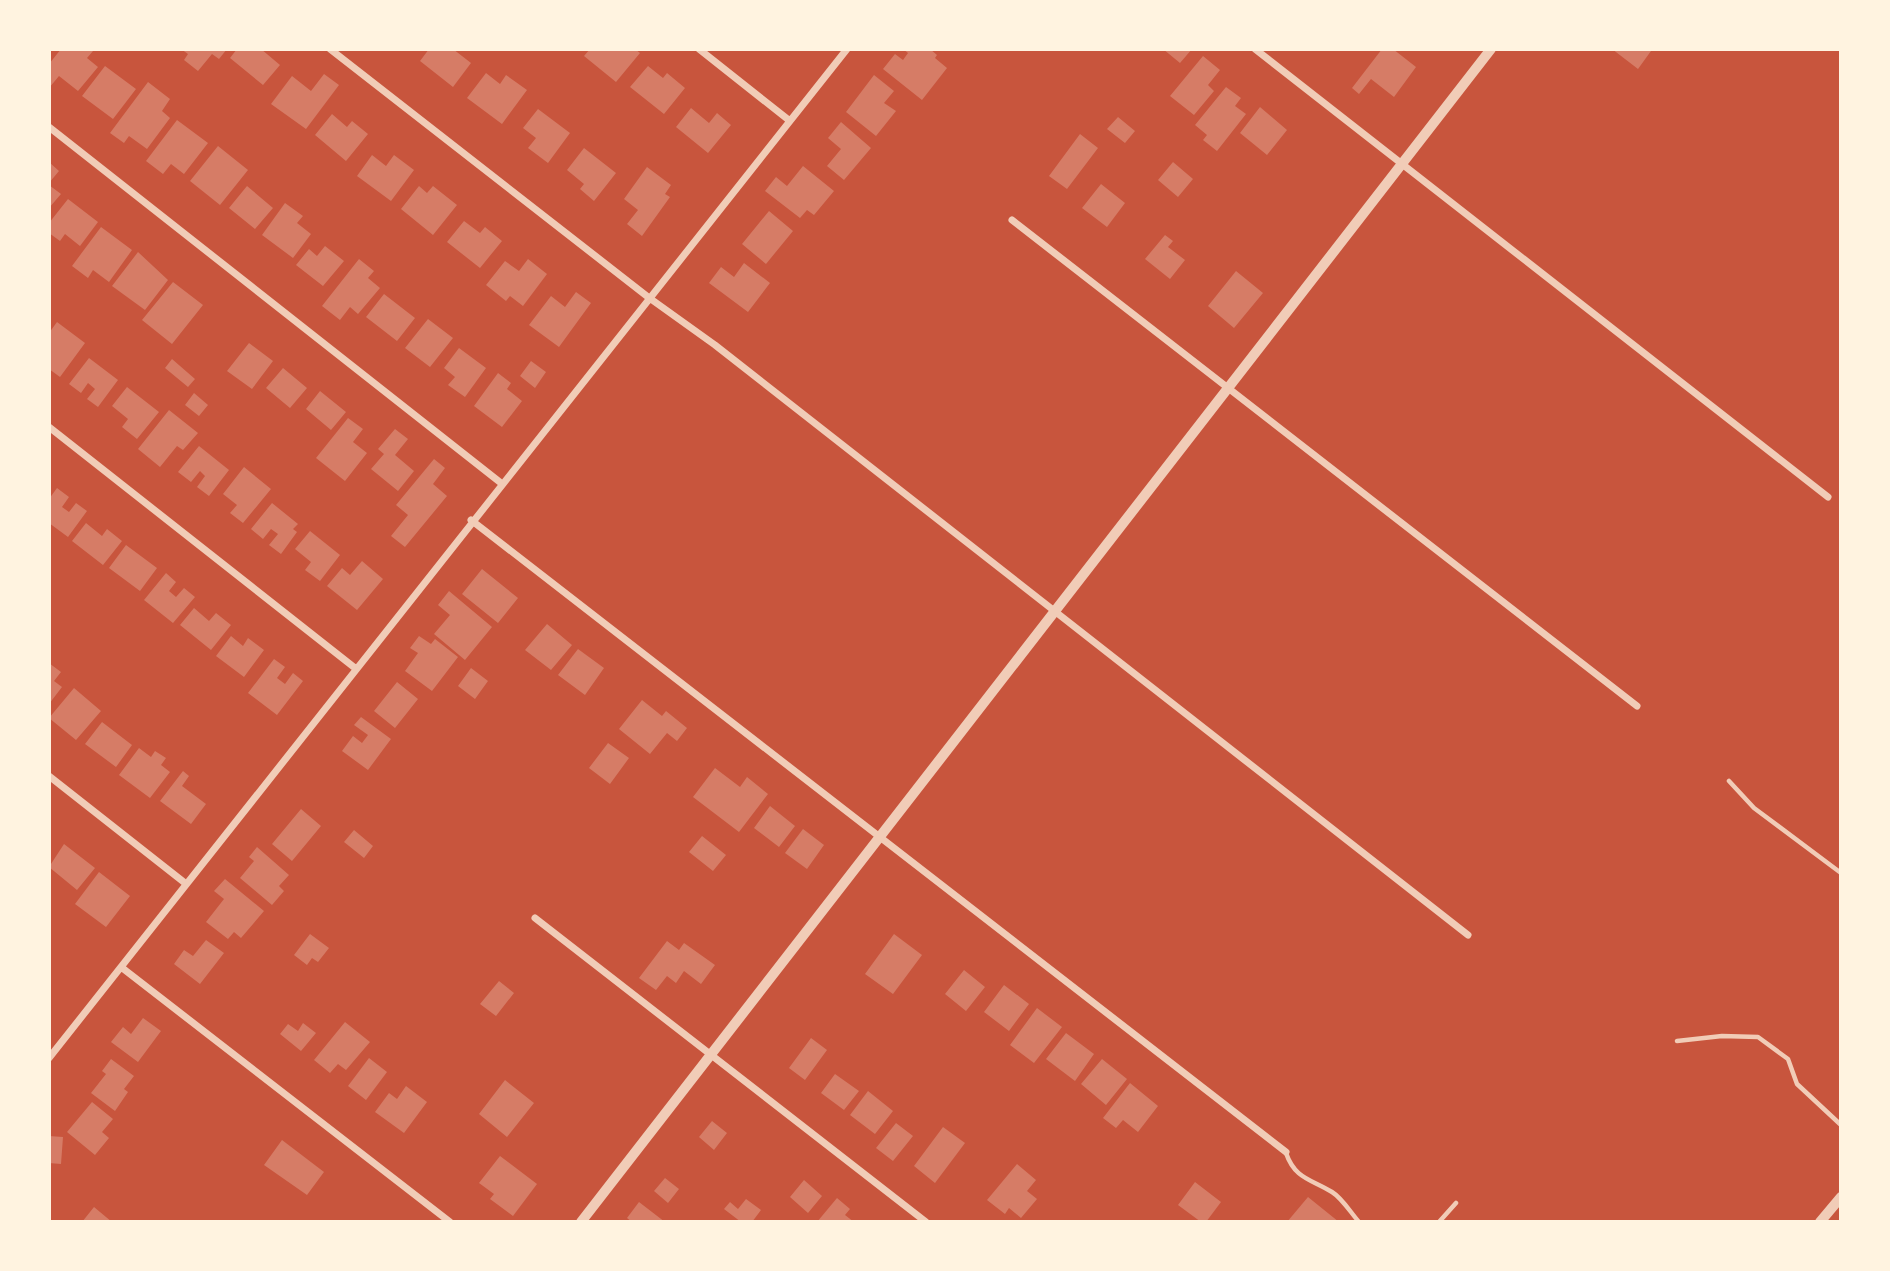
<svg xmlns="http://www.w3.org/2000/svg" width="1890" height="1271" viewBox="0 0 1890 1271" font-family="'Noto Sans',sans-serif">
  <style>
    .building { fill: #d67c66 }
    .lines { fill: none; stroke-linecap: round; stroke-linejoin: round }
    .service { stroke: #f1ccb7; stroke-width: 4.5 }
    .minor { stroke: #f1ccb7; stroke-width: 7 }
    .tertiary { stroke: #f1ccb7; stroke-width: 10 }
  </style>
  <rect width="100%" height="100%" fill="#c8553d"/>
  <path class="building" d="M61,49l32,2 -6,7 11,9 -20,24 -19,-15 -10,12v-24z
    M181,49h46l-8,10 -7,-5 -14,17 -14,-11 4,-6z
    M237,49h24l19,16 -17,20 -33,-27z
    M429,49h24l18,14 -18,24 -33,-26z
    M590,49h45l5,4 -24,29 -32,-26z
    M903,49h27l7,6 -2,3 12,10 -25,32 -39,-31 12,-15 8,6 5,-7z
    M1163,49h29l-12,14z
    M1382,49h11l23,18 -22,30 -23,-18 -12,15 -7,-6z
    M1612,49h36l3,2 -13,18z
    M1203,56l17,14 -12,15 6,6 -20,24 -24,-19z
    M105,66l31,23 -23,30 -31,-23z
    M648,66l15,12 4,-5 18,15 -21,26 -34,-27z
    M486,73l14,11 6,-9 21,15 -25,34 -35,-26z
    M324,74l15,11 -33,44 -35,-25 21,-28 19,15z
    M874,75l20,16 -10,12 12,8 -20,25 -30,-24z
    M148,82l22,17 -8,12 8,7 -23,31 -18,-13 -5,7 -14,-10z
    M1226,87l15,11 -6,8 11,8 -29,37 -14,-11 4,-5 -12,-10z
    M1260,107l27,23 -20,25 -27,-22z
    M691,108l18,15 8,-10 14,12 -23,28 -32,-26z
    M538,109l32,24 -22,30 -20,-15 8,-10 -13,-10z
    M332,114l15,13 5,-6 16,13 -22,27 -31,-26z
    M1118,117l17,14 -10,12 -18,-14z
    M177,120l31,23 -24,31 -13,-10 -8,10 -17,-13z
    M841,122l30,26 -27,32 -17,-14 14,-17 -13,-11z
    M1080,134l18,14 -31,41 -18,-13z
    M218,146l30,24 -28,35 -30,-24z
    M584,148l32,25 -22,28 -14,-12 4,-5 -17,-14z
    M372,155l14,11 8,-11 20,15 -23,31 -34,-25z
    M49,162l10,9 -10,12z
    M1173,162l20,17 -15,18 -20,-17z
    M803,166l31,25 -20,24 -7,-5 -7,8 -35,-27 11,-14 11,9z
    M647,167l24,18 -6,9 5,3 -28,39 -15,-12 11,-14 -14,-11z
    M1101,184l24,19 -18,24 -25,-19z
    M49,185l12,9 -12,14z
    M247,186l26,22 -18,21 -26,-21z
    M419,186l8,7 6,-7 24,19 -24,30 -32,-26z
    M68,199l30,23 -18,24 -15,-12 -5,7 -11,-8v-10z
    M285,203l18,13 -6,7 14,11 -18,24 -31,-23z
    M769,211l24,20 -27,33 -24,-20z
    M464,221l16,12 5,-6 17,14 -22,27 -33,-26z
    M101,227l31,23 -23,32 -16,-12 -5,8 -16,-12z
    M1165,235l8,6 -5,6 17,13 -15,19 -25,-20z
    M325,246l19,15 -21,25 -27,-21 13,-16 8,7z
    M138,252l30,28 -23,30 -33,-24z
    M359,259l15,12 -6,7 12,10 -22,26 -8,-7 -10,13 -18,-14z
    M528,259l19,15 -24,32 -13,-10 -4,5 -20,-16 19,-24 14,10z
    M744,263l26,20 -22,29 -39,-29 12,-16 13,10z
    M1236,271l27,22 -29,35 -26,-22z
    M173,282l30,23 -31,39 -30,-24z
    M576,292l15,11 -32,44 -30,-22 22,-29 14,11z
    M384,294l31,24 -18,23 -31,-24z
    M428,319l25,19 -23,29 -25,-19z
    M57,322l28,21 -25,34 -11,-8v-36z
    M249,343l24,18 -21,28 -25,-18z
    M459,348l27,20 -21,29 -17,-12 7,-8 -11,-9z
    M89,358l29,22 -20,27 -11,-8 8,-10 -7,-6 -7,10 -12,-9z
    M172,359l23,20 -7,8 -23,-19z
    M531,361l15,11 -11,16 -15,-12z
    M283,368l24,20 -17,20 -24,-20z
    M498,373l13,10 -4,6 15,12 -20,26 -28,-21z
    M127,387l32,25 -22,27 -15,-12 6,-8 -16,-13z
    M320,391l26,21 -15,18 -25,-21z
    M194,393l14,12 -9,11 -14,-11z
    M169,410l29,23 -15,17 -6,-4 -17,21 -22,-18z
    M348,418l15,11 -10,13 14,11 -22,28 -29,-23z
    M395,429l13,10 -13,16 19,16 -16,20 -27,-22 13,-15 -6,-5z
    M199,446l30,24 -20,26 -12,-9 8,-11 -5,-5 -9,11 -13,-10z
    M434,459l11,9 -12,16 14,12 -42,51 -14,-11 17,-21 -12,-10z
    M244,467l27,22 -28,34 -13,-10 7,-8 -14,-11z
    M57,488l12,9 -7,10 7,5 7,-9 11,8 -19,26 -19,-14v-24z
    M272,503l26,21 -5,5 4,3 -16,22 -12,-9 9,-11 -7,-5 -8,10 -12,-10z
    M86,523l16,13 5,-7 15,12 -19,24 -31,-24z
    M310,531l30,24 -20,26 -15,-11 6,-8 -16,-13z
    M126,545l31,23 -17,23 -31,-23z
    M362,561l21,18 -26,31 -30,-24 15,-18 8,7z
    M482,569l36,29 -20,25 -36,-29z
    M166,573l10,9 -7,9 7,6 8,-9 11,9 -22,26 -29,-23z
    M449,591l43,36 -27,33 -31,-26 16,-19 -12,-10z
    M194,608l15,13 7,-8 15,12 -20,25 -31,-25z
    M547,624l25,21 -21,25 -26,-20z
    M231,636l12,10 5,-8 16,12 -20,27 -28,-21z
    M419,636l12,8 4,-5 23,18 -26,34 -27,-20 13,-18 -8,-5z
    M578,649l26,19 -19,27 -27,-20z
    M274,659l11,8 -8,11 8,6 8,-11 10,8 -26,34 -29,-22z
    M49,663l12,9 -7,9 8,6 -13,17z
    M471,668l17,13 -13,18 -17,-13z
    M397,682l21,17 -23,29 -21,-17z
    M74,688l27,23 -25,29 -27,-22z
    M642,700l20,16 4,-5 21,17 -10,13 -10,-8 -17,21 -31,-25z
    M361,717l30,22 -23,31 -26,-19 11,-15 9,7 6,-8 -14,-10z
    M102,722l30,23 -16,22 -31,-23z
    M608,743l21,15 -19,26 -21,-16z
    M139,748l12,9 4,-6 11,7 -5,7 9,7 -20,26 -31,-23z
    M715,768l25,19 7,-10 21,17 -29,38 -46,-35z
    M183,771l6,5 -7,10 24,18 -15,20 -31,-23z
    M770,806l25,20 -16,21 -25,-19z
    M301,809l20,17 -29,35 -20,-17z
    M803,829l21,16 -17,24 -22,-16z
    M354,830l19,16 -9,12 -20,-16z
    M702,836l24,19 -13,16 -24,-19z
    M64,844l31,24 -18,22 -28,-23z
    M257,847l32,28 -10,11 5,5 -12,14 -32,-27 14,-17 -5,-4z
    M99,872l31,24 -24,31 -31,-23z
    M225,879l39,32 -23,27 -7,-6 -6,7 -22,-17 18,-23 -10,-8z
    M310,934l19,14 -11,14 -6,-4 -5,7 -13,-10z
    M894,934l28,21 -29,39 -28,-20z
    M206,940l18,13 -24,31 -26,-20 10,-14 9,6z
    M667,941l12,9 5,-7 31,22 -14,19 -17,-13 -8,12 -9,-7 -11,14 -17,-12z
    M964,970l21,17 -19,24 -21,-17z
    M499,981l15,12 -18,23 -16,-12z
    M1004,985l25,19 -20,27 -25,-19z
    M1037,1008l25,19 -28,36 -24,-18z
    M143,1018l18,13 -23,31 -27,-20 12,-15 8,7z
    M345,1022l25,20 -24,28 -8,-6 -8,9 -16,-13z
    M303,1023l13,10 -15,18 -21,-17 8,-10 10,7z
    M1066,1033l28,21 -19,27 -29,-22z
    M811,1038l16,12 -22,30 -16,-12z
    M369,1058l18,14 -21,28 -18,-14z
    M111,1059l23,17 -10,13 4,3 -13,19 -24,-18 15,-19 -4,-3z
    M1102,1059l25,20 -21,26 -25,-21z
    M835,1074l24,17 -15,19 -23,-17z
    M505,1080l29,23 -27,34 -28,-23z
    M1130,1083l28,23 -20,26 -15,-12 -7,8 -13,-10z
    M406,1086l21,16 -23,31 -29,-21 14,-19 8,6z
    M868,1091l25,20 -18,23 -25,-19z
    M92,1102l21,17 -11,13 7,6 -14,17 -28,-23z
    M712,1121l15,12 -13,17 -15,-13z
    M896,1123l17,13 -20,25 -17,-13z
    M943,1127l22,16 -30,40 -21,-17z
    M49,1136l14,1 -2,27 -12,-1z
    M282,1140l42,32 -17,23 -43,-30z
    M500,1156l37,28 -24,32 -23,-17 4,-5 -15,-11z
    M1017,1164l19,16 -9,11 10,8 -16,19 -12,-10 -4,6 -18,-14z
    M665,1178l14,11 -11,14 -14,-12z
    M804,1180l18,16 -14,17 -18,-16z
    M1195,1182l26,20 -15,20h-5l-23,-17z
    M1308,1197l31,25h-52z
    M837,1198l13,11 -5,6 9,7h-37z
    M746,1199l15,11 -9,12h-11l-17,-13 6,-7 8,7z
    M639,1202l26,20h-33l-5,-4z
    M94,1207l18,15h-30z"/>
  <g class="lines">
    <path class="service" d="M1729,781l25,27 87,65
      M1677,1041l45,-5 36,1 30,22 9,25 44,41
      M1286,1153c9,26 25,26 46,39 10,6 19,21 27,30
      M1439,1222l17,-19"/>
    <path class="minor" d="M330,49l318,248 67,48 753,590
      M699,49l91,72
      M1255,49l573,448
      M49,127l452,356
      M1012,220l625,486
      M49,427l306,241
      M471,520l815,632
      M49,776l136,107
      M535,918l391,304
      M121,967l329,255
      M49,1058l798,-1009"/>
    <path class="tertiary" d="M581,1222l910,-1173
      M1820,1222l21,-25"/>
  </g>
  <rect width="1890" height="1271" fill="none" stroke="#fff3e0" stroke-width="102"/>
</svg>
